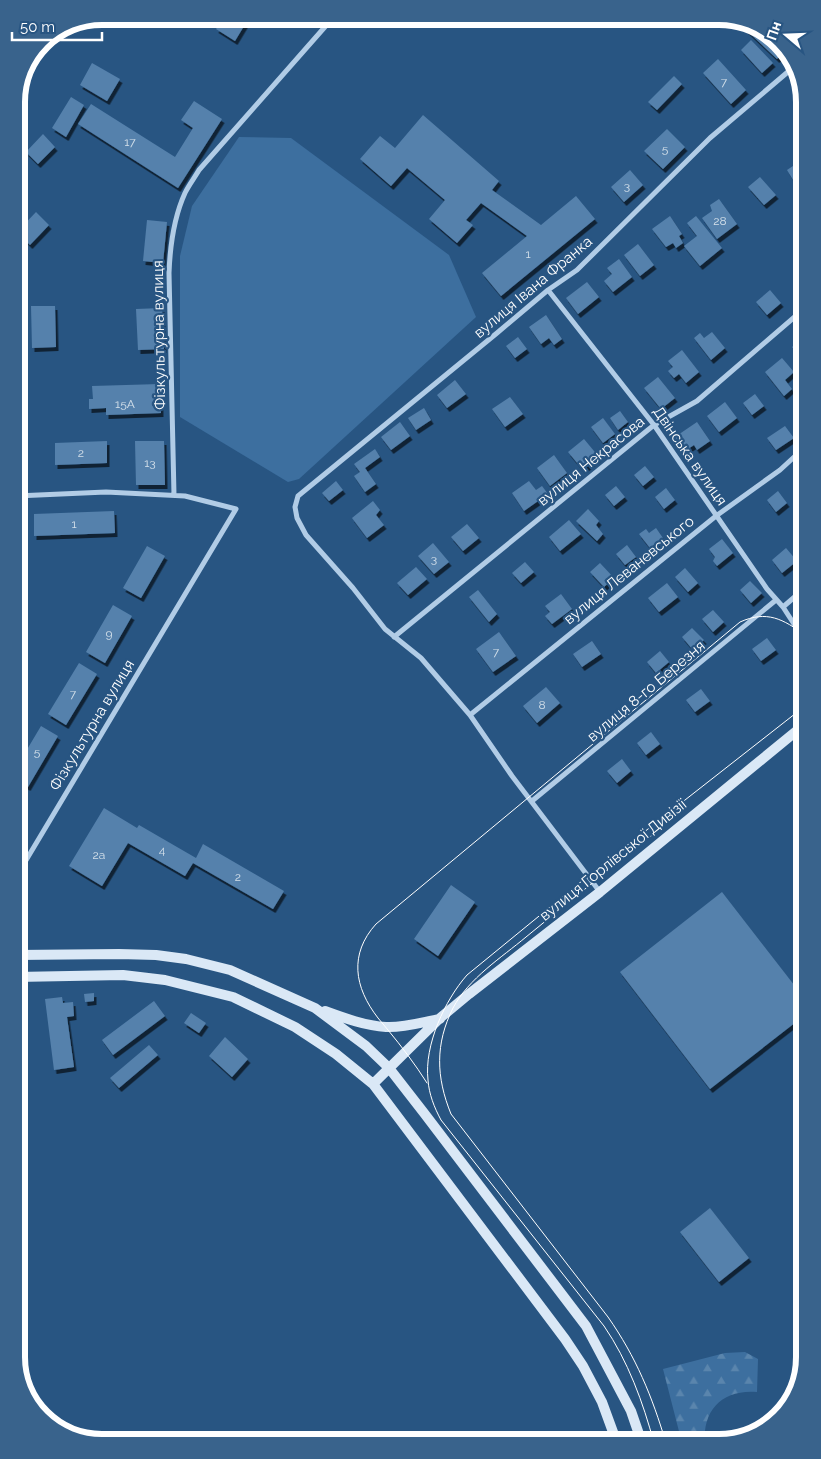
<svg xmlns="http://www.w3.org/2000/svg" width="821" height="1459" viewBox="0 0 821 1459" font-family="Raleway,sans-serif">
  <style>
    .forest { fill: url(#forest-firs) }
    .park { fill: #3d6f9f }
    .building { fill: #5581ac; filter: url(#shadow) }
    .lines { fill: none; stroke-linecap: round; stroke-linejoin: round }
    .minor { stroke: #b1cce6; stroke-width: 5 }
    .secondary { stroke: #dae8f6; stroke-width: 10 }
    .tram { stroke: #fff; stroke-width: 1 }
    .labels { text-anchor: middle; stroke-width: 4.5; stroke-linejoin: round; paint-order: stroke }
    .number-label { font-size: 12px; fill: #d4e0ea }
    .street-label { font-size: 15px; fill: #fff; stroke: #285582 }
    .rim { fill: none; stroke: #fff; stroke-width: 6 }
  </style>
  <defs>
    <pattern id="forest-firs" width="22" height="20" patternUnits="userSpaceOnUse" patternTransform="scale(1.25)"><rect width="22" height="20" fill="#3d6f9f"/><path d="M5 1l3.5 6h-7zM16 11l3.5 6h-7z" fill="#5a85ad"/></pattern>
    <filter id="shadow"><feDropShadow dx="2.5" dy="4" stdDeviation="0" flood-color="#0009"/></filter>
  </defs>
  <rect width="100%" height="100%" fill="#285582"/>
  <path class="forest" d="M745,1352l13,7 -1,33c-33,-3 -55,17 -52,51h-23l-19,-74 62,-16z"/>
  <path class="park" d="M239,137l52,1 158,117 27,62 -177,162 -11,3 -108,-65v-161l12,-50z"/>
  <path class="building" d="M222,21h25l-12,20 -19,-12z
    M747,24l20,7 18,20 -8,8 -33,-31z
    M751,40l22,23 -11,10 -21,-23z
    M718,59l28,31 -15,14 -28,-31z
    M92,63l28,16 -13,22 -27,-16z
    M674,76l8,8 -25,26 -9,-8z
    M71,97l13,8 -18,32 -14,-9z
    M194,101l28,18 -44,69 -100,-64 13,-20 84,53 18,-29 -12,-8z
    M423,115l76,66 -7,9 49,35 35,-29 19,23 -94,77 -19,-23 45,-37 -46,-33 -15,17 7,5 -16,18 -28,-24 16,-19 -38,-32 -16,18 -31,-27 20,-23 15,12z
    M667,129l18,18 -22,22 -19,-18z
    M43,134l12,13 -17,17 -12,-12z
    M793,166l4,6 6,-3 2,3v5l-10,6 -8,-13z
    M630,170l13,15 -19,17 -13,-15z
    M760,177l16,18 -12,10 -16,-18z
    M719,199l18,25 -20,15 -15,-21 10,-7 -2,-6z
    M36,212l13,13 -19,20 -13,-13z
    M670,216l12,18 -3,2 4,7 -7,5 -3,-5 -7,4 -14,-18z
    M696,216l26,32 -22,18 -16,-20 13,-10 -10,-13z
    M147,220l20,2 -4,41 -20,-2z
    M638,244l16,21 -14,11 -16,-21z
    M619,259l13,18 -19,15 -9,-11 8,-7 -5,-6z
    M587,282l12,15 -21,17 -12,-16z
    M770,290l11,13 -14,12 -11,-13z
    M31,306h24l1,41 -24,1z
    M162,308l2,41 -26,1 -2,-41z
    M546,315l16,24 -8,6 -5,-7 -8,6 -12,-17z
    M712,332l13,16 -14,12 -17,-22 6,-5 4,5z
    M805,336v22l-2,2 -11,-13z
    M518,337l9,12 -12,9 -9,-12z
    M682,350l17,22 -13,11 -7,-9 -5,4 -6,-7 5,-4 -5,-6z
    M782,358l12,14 -9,8 7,9 -8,7 -19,-24z
    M658,377l17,21 -14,11 -17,-21z
    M455,380l11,14 -19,14 -10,-13z
    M160,384l1,29 -55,2v-7l-17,1v-10h4l-1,-13z
    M755,394l9,12 -12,9 -9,-12z
    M510,397l13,17 -18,13 -13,-18z
    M725,402l12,16 -18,14 -12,-16z
    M424,408l7,12 -15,10 -8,-12z
    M620,411l8,11 -10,8 -8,-12z
    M603,418l12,16 -12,9 -12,-16z
    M400,422l10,14 -19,14 -10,-13z
    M697,422l13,19 -13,9 -3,-5 -9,6 -10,-14z
    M785,426l9,12 -18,12 -9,-12z
    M584,439l15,18 -16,13 -15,-18z
    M107,441v22l-52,2v-22z
    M135,441h29l1,44h-29z
    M375,449l5,8 -15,11 11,16 -11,8 -11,-16 6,-4 -6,-8z
    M554,455l13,18 -17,13 -13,-18z
    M645,466l9,11 -11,9 -9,-11z
    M336,481l7,9 -14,11 -7,-8z
    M529,481l7,9 6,-4 6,8 -24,17 -12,-18z
    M616,486l9,11 -11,9 -9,-11z
    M666,488l9,12 -11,9 -9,-12z
    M778,491l9,12 -11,9 -9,-12z
    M373,501l7,9 -4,5 8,10 -17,13 -15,-20z
    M588,509l11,12 -3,4 7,9 -6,7 -21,-20z
    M114,511l1,22 -81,3v-22z
    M569,520l12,14 -21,17 -11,-14z
    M467,524l12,14 -16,13 -12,-14z
    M656,528l7,10 -13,10 -11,-14 7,-5 3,4z
    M722,539l11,14 -16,13 -4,-5 2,-4 -6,-8z
    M433,543l16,19 -15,12 -16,-18z
    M627,545l9,12 -11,8 -9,-11z
    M147,546l18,10 -24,42 -18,-10z
    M786,548l11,13 -15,12 -10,-13z
    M525,562l9,10 -13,11 -9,-10z
    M600,563l14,15 -10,9 -14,-15z
    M416,567l11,12 -19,16 -11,-12z
    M685,568l13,15 -10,9 -13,-15z
    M750,581l12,12 -11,10 -11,-13z
    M667,583l11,14 -19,15 -11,-14z
    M478,590l19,24 -8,8 -20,-25z
    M561,594l11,15 -20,15 -7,-8 5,-4 -5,-6z
    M113,605l19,11 -27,47 -19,-11z
    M713,610l11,12 -11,10 -11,-13z
    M692,628l12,12 -11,10 -11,-13z
    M499,632l17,24 -23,16 -17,-23z
    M767,638l9,12 -15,11 -9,-12z
    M592,641l9,13 -19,13 -9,-13z
    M660,651l9,11 -13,11 -9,-11z
    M79,663l18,11 -31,51 -18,-11z
    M546,687l14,16 -23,20 -14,-17z
    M701,689l9,12 -15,11 -9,-12z
    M41,726l17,10 -30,51 -12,-7v-12z
    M651,732l9,12 -14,11 -9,-12z
    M622,759l9,12 -14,12 -10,-12z
    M104,808l33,20 2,-3 57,33 7,-14 81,47 -11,18 -80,-46 -8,13 -57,-33 -26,43 -33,-20z
    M451,885l24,17 -37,54 -24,-17z
    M722,892l83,107v16l-95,74 -90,-117z
    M94,993v8l-9,1 -1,-8z
    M62,997l1,6 10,-1 1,14 -7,1 7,50 -20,3 -9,-71z
    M154,1001l11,15 -52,39 -11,-15z
    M191,1013l15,10 -7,10 -15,-10z
    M225,1037l23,22 -16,18 -23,-21z
    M149,1045l9,10 -39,33 -9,-10z
    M710,1208l39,50 -30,24 -39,-50z"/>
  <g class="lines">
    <path class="minor" d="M548,290l106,135 113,164 16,18 22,34
      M174,495l-5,-222c1,-26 5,-56 16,-80 4,-8 10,-16 14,-23l132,-150
      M783,607l22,-19
      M394,637l260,-212 43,-24 108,-93
      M470,715l246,-199 64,-46 25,-23
      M794,734l11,5
      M532,801l244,-201
      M16,877l220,-368 -51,-13 -79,-4 -90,4
      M600,892l-88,-116 -42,-61 -49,-57 -36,-29 -32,-41 -47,-53 -9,-17 -2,-11 3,-11 199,-163 51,-43 29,-20 133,-132 86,-73"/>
    <path class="secondary" d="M16,955l103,-1 37,1 30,4 44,11 85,38 51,38 23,22 35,45 162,213 45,85 11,32
      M16,977l107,-2 42,5 68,17 62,30 41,27 37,30 192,255 18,27 19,36 15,41
      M325,1011c19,7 41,15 61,16 18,1 37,-5 54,-8
      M373,1084l67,-66 29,-24 131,-102 205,-168"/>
    <path class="tram" d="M661,828c-45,36 -90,72 -135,109 -25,21 -57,41 -73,71 -18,36 -17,69 -2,106l157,203c28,40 44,79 58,126
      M427,1083c-12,-19 -25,-36 -39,-53 -3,-4 -7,-8 -10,-12 -24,-31 -29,-64 -2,-94l364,-302c27,-12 43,-3 65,13
      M654,1443c-11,-41 -26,-82 -50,-117l-163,-206c-7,-13 -12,-26 -13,-40 -4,-35 17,-80 39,-105l121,-99 217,-170"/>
  </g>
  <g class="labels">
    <g class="number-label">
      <text x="724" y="86">7</text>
      <text x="130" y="146">17</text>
      <text x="665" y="153">5</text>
      <text x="627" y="190">3</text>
      <text x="720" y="225">28</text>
      <text x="528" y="258">1</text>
      <text x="125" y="408">15А</text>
      <text x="81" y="457">2</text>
      <text x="150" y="467">13</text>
      <text x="74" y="528">1</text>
      <text x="434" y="563">3</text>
      <text x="109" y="638">9</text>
      <text x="496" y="656">7</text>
      <text x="73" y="698">7</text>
      <text x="542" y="709">8</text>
      <text x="37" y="756">5</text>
      <text x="162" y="854">4</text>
      <text x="99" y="859">2а</text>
      <text x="238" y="881">2</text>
    </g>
    <g class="street-label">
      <text transform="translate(533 287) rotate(-40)" y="5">вулиця Івана Франка</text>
      <text transform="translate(159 335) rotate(-91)" y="5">Фізкультурна вулиця</text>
      <text transform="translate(690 456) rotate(55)" y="5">Двінська вулиця</text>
      <text transform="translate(591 461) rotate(-39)" y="5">вулиця Некрасова</text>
      <text transform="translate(629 570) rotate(-39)" y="5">вулиця Леваневського</text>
      <text transform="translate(646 691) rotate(-40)" y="5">вулиця 8-го Березня</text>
      <text transform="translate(92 725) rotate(-59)" y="5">Фізкультурна вулиця</text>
      <text transform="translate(613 860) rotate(-39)" y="5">вулиця Горлівської Дивізії</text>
    </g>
  </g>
  <path d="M0 0H821V1459H0ZM102 25H719A77 77 0 0 1 796 102V1357A77 77 0 0 1 719 1434H102A77 77 0 0 1 25 1357V102A77 77 0 0 1 102 25Z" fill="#39638c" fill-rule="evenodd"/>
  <path class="rim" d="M102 25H719A77 77 0 0 1 796 102V1357A77 77 0 0 1 719 1434H102A77 77 0 0 1 25 1357V102A77 77 0 0 1 102 25Z"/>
  <g transform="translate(786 35) rotate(289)" stroke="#285582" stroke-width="4" paint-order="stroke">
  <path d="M0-4L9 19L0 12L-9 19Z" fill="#ffffff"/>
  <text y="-8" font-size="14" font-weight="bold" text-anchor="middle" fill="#ffffff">Пн</text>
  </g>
  <path d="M12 32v8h90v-8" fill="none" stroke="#ffffff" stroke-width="2.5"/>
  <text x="20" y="32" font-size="15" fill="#ffffff" stroke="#285582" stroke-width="4" paint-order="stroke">50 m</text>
</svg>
